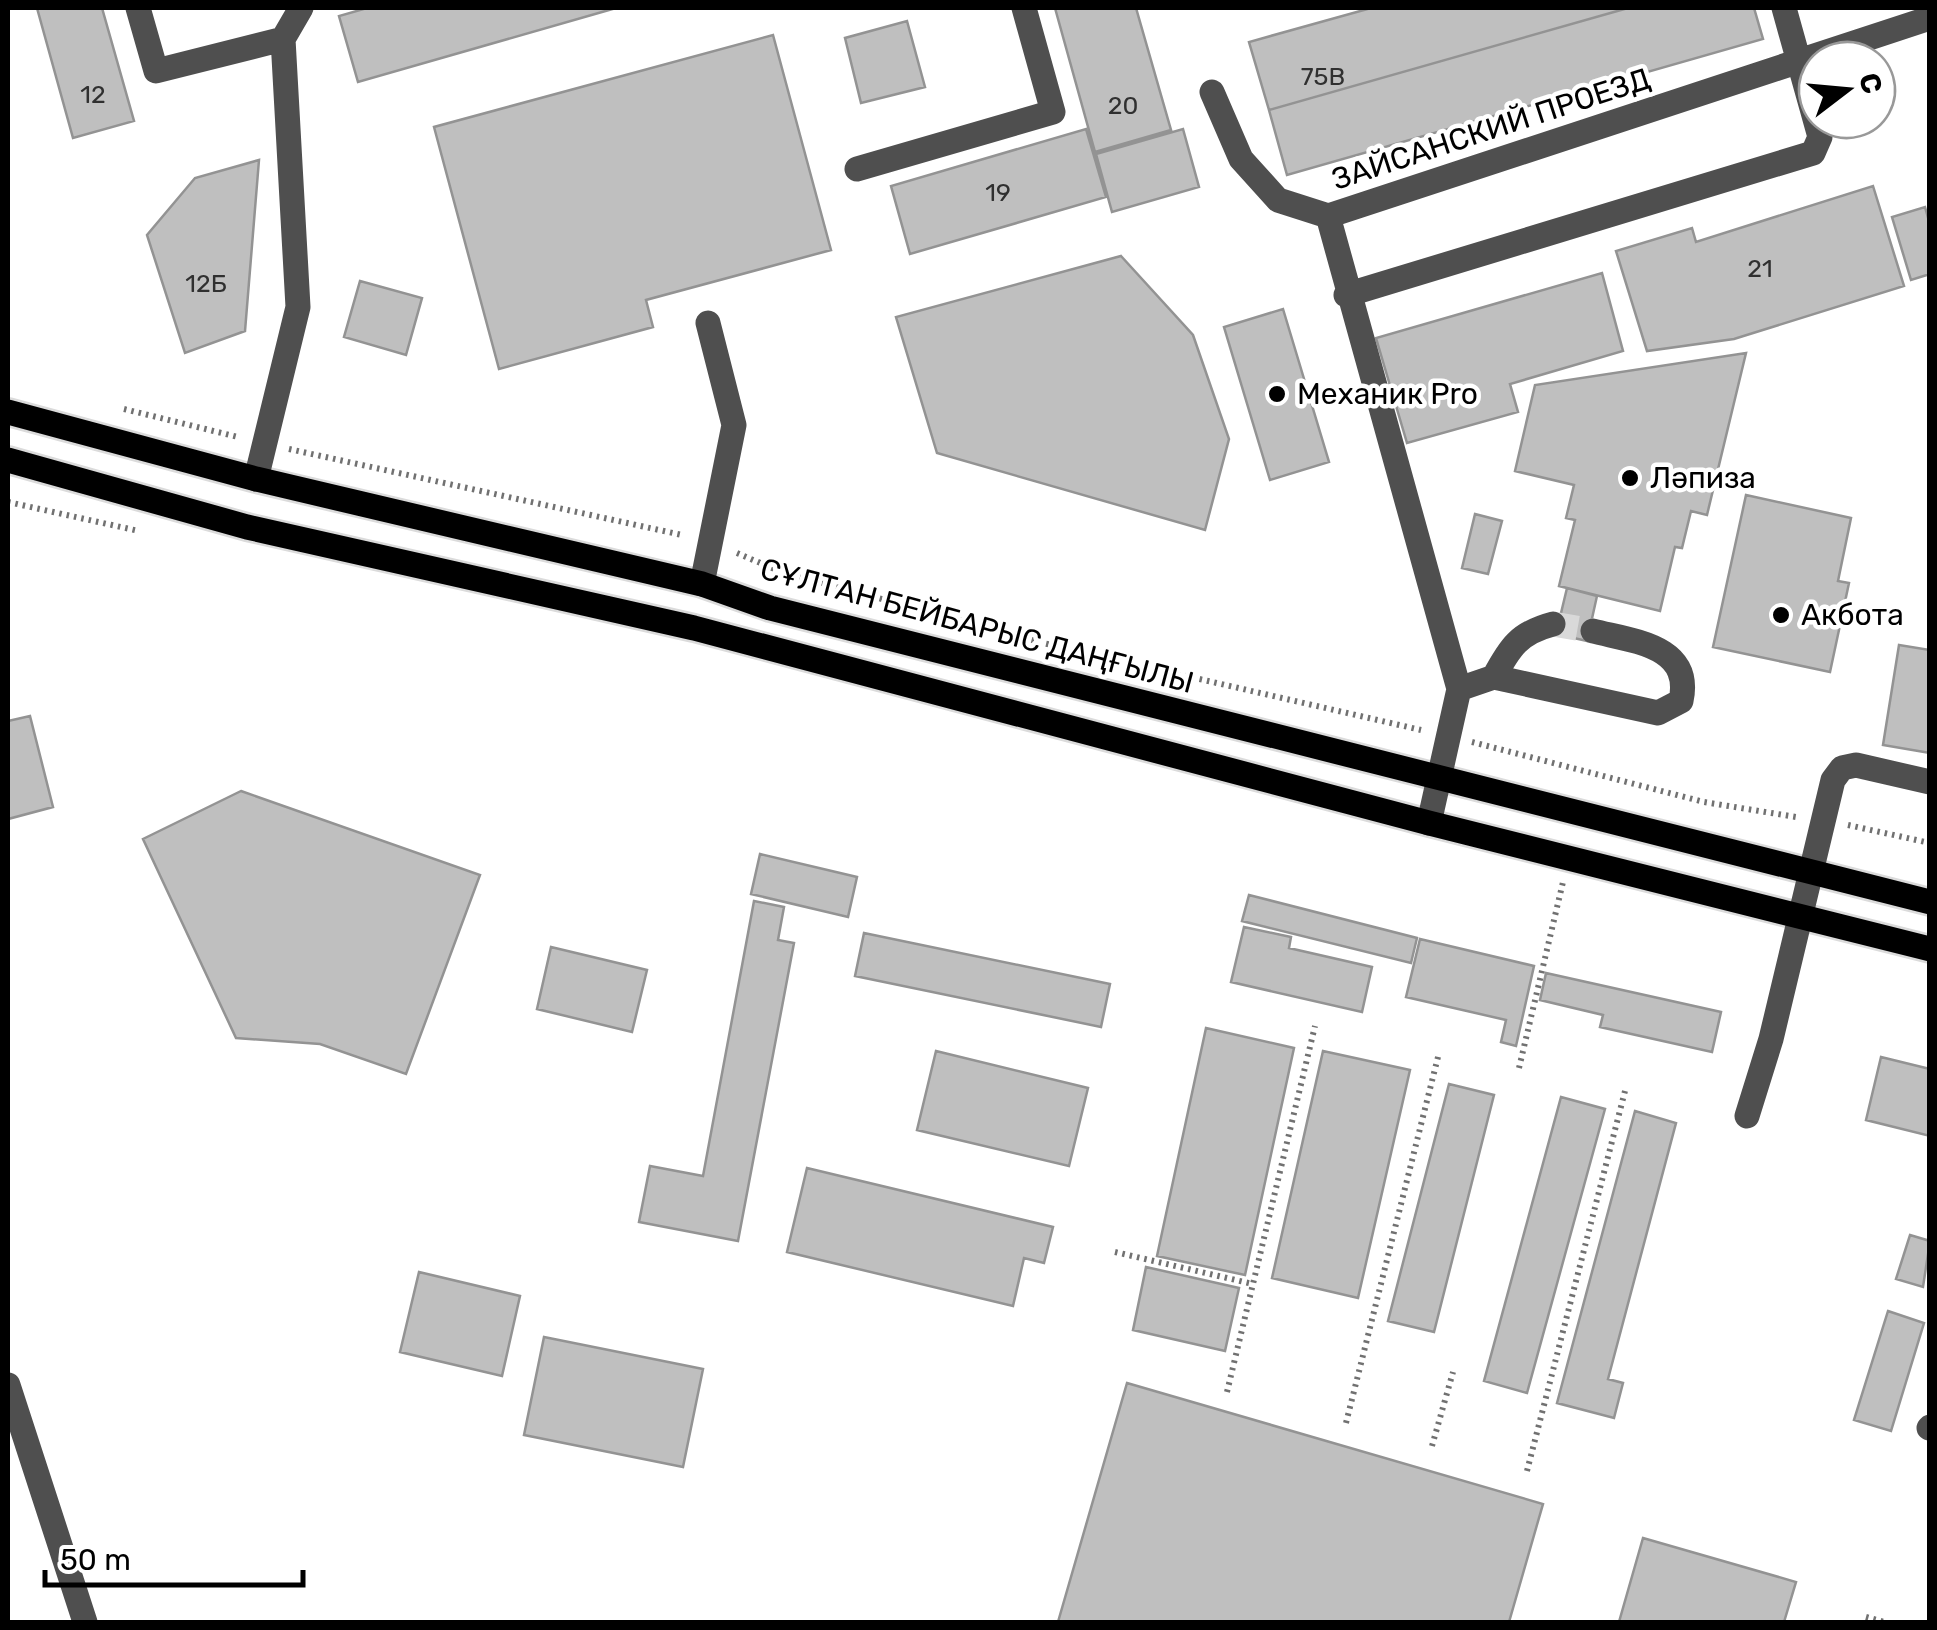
<svg xmlns="http://www.w3.org/2000/svg" width="1937" height="1630" viewBox="0 0 1937 1630" font-family="Rubik,sans-serif">
  <style>
    .building { fill: #bfbfbf; stroke: #939393; stroke-width: 2.5 }
    .lines { fill: none; stroke-linecap: round; stroke-linejoin: round }
    .minor-tunnel { stroke: #d9d9d9; stroke-width: 25; stroke-dasharray: 25 12; stroke-linecap: butt }
    .major-casing { stroke: #dbdbdb; stroke-width: 30 }
    .path { stroke: #717171; stroke-width: 6; stroke-dasharray: 2.5 5; stroke-linecap: butt }
    .minor { stroke: #4f4f4f; stroke-width: 25 }
    .major { stroke: #000; stroke-width: 25 }
    .poi-dot { fill: #000; stroke: #fff; stroke-width: 4 }
    .labels { text-anchor: middle; stroke-width: 9; stroke-linejoin: round; paint-order: stroke }
    .number-label { font-size: 25px; fill: #303030 }
    .street-label { font-size: 30px; fill: #000; stroke: #fff }
    .poi-label { font-size: 30px; fill: #000; stroke: #fff; text-anchor: start }
  </style>
  <rect width="100%" height="100%" fill="#fff"/>
  <path class="building" d="M37,8h65l32,113 -61,17z
    M367,8h249l-258,74 -19,-66z
    M1055,8h81l35,122 -76,22z
    M1371,8h257l-359,102 -20,-68z
    M1628,8h126l9,31 -476,136 -18,-65z
    M907,21l18,66 -64,16 -16,-65z
    M773,35l58,215 -185,50 7,27 -154,42 -65,-242z
    M1086,129l20,68 -196,57 -19,-68z
    M1183,129l16,58 -87,25 -16,-58z
    M259,160l-14,171 -60,22 -38,-118 48,-57z
    M1873,186l31,100 -170,53 -87,12 -31,-100 76,-23 4,14z
    M1925,207l5,18v49l-19,6 -19,-63z
    M1121,256l72,79 36,104 -24,91 -268,-77 -41,-136z
    M1602,273l21,78 -113,33 8,28 -111,31 -31,-105z
    M360,281l62,17 -16,57 -62,-18z
    M1283,309l46,153 -59,18 -46,-153z
    M1746,353l-39,162 -16,-4 -9,37 -7,-1 -15,64 -101,-25 16,-66 -9,-2 8,-33 -59,-14 20,-86z
    M1746,495l105,23 -13,63 11,2 -19,89 -117,-25z
    M1475,514l27,7 -14,53 -26,-6z
    M1567,588l30,8 -10,45 -31,-7z
    M1899,645l31,5v103l-47,-8z
    M30,716l23,91 -45,12v-98z
    M241,791l239,84 -74,199 -86,-30 -84,-6 -93,-199z
    M760,854l97,23 -9,40 -97,-23z
    M1249,895l168,43 -6,25 -169,-42z
    M754,901l30,6 -6,33 16,3 -56,298 -99,-19 11,-56 53,10z
    M1244,927l47,10 -2,11 83,19 -10,45 -131,-30z
    M864,933l246,51 -9,43 -246,-51z
    M1420,939l114,27 -18,80 -15,-4 5,-22 -100,-23z
    M551,947l96,23 -15,62 -95,-23z
    M1546,973l175,39 -9,40 -112,-25 3,-12 -63,-15z
    M1206,1028l88,20 -49,227 -88,-19z
    M936,1051l152,37 -19,78 -152,-36z
    M1323,1051l87,19 -52,228 -86,-20z
    M1881,1057l49,12v67l-64,-16z
    M1449,1084l45,11 -60,237 -46,-11z
    M1561,1097l44,12 -78,284 -43,-12z
    M1635,1111l41,12 -68,256 15,4 -9,35 -57,-15z
    M807,1168l246,59 -9,36 -20,-5 -11,48 -226,-54z
    M1910,1235l20,6 -7,46 -27,-8z
    M1146,1267l93,21 -14,63 -92,-21z
    M419,1272l101,24 -18,80 -102,-24z
    M1888,1311l36,12 -33,108 -37,-11z
    M544,1337l159,32 -20,98 -159,-32z
    M1127,1383l416,121 -34,118h-451z
    M1643,1538l153,44 -12,40h-165z"/>
  <g class="lines">
    <path class="minor-tunnel" d="M1553,624l40,7"/>
    <g class="major-casing">
      <path id="major" d="M8,412l248,67 446,105 68,24 1160,294
        M8,460l239,67 447,101 735,195 501,126"/>
    </g>
    <path class="path" d="M124,409l114,28
      M289,449l393,86
      M8,502l131,29
      M737,553l42,18 264,72 378,87
      M1472,742l232,60 92,15
      M1848,825l82,18
      M1519,1068l44,-186
      M1115,1252l138,32
      M1227,1392l88,-366
      M1346,1423l93,-370
      M1432,1446l21,-74
      M1527,1471l98,-380
      M1866,1617l18,5"/>
    <path class="minor" d="M138,8l18,63 127,-32
      M1212,92l29,67 37,41 50,16
      M857,169l196,-57 -29,-104
      M1346,295l467,-142 7,-16 -36,-129
      M256,479l42,-172 -15,-268 18,-31
      M702,584l32,-159 -26,-102
      M1494,677c16,-30 25,-44 59,-53
      M1459,689l35,-12 164,36 23,-12c12,-56 -49,-60 -88,-70
      M1429,823l30,-134 -131,-473 602,-198
      M1747,1116l24,-77 62,-259 9,-12 14,-3 74,17
      M8,1385l77,237
      M1929,1428l1,-1"/>
    <use href="#major" class="major"/>
  </g>
  <g class="poi-dot">
    <circle cx="1277" cy="394" r="10"/>
    <circle cx="1630" cy="478" r="10"/>
    <circle cx="1781" cy="615" r="10"/>
  </g>
  <g class="labels">
    <g class="number-label">
      <text x="1323" y="85">75В</text>
      <text x="93" y="103">12</text>
      <text x="1123" y="114">20</text>
      <text x="998" y="201">19</text>
      <text x="1760" y="277">21</text>
      <text x="206" y="292">12Б</text>
    </g>
    <g class="street-label">
      <text transform="translate(1491 129) rotate(-18)" y="10">ЗАЙСАНСКИЙ ПРОЕЗД</text>
      <text transform="translate(977 626) rotate(15)" y="10">СҰЛТАН БЕЙБАРЫС ДАҢҒЫЛЫ</text>
    </g>
    <g class="poi-label">
      <text x="1297" y="404">Механик Pro</text>
      <text x="1650" y="488">Ләпиза</text>
      <text x="1801" y="625">Акбота</text>
    </g>
  </g>
  <rect width="1937" height="1630" fill="none" stroke="#000000" stroke-width="20"/>
  <g transform="translate(1847 90) rotate(74)"><circle r="48" fill="#ffffff" stroke="#999999" stroke-width="2.5"/>
  <path d="M0-8L18 38L0 25L-18 38Z" fill="#000000"/>
  <text y="-15" font-size="28" font-weight="bold" text-anchor="middle" fill="#000000">С</text>
  </g>
  <path d="M45 1570v15h258v-15" fill="none" stroke="#000000" stroke-width="5"/>
  <text x="60" y="1570" font-size="30" fill="#000000" stroke="#ffffff" stroke-width="8" paint-order="stroke">50 m</text>
</svg>
